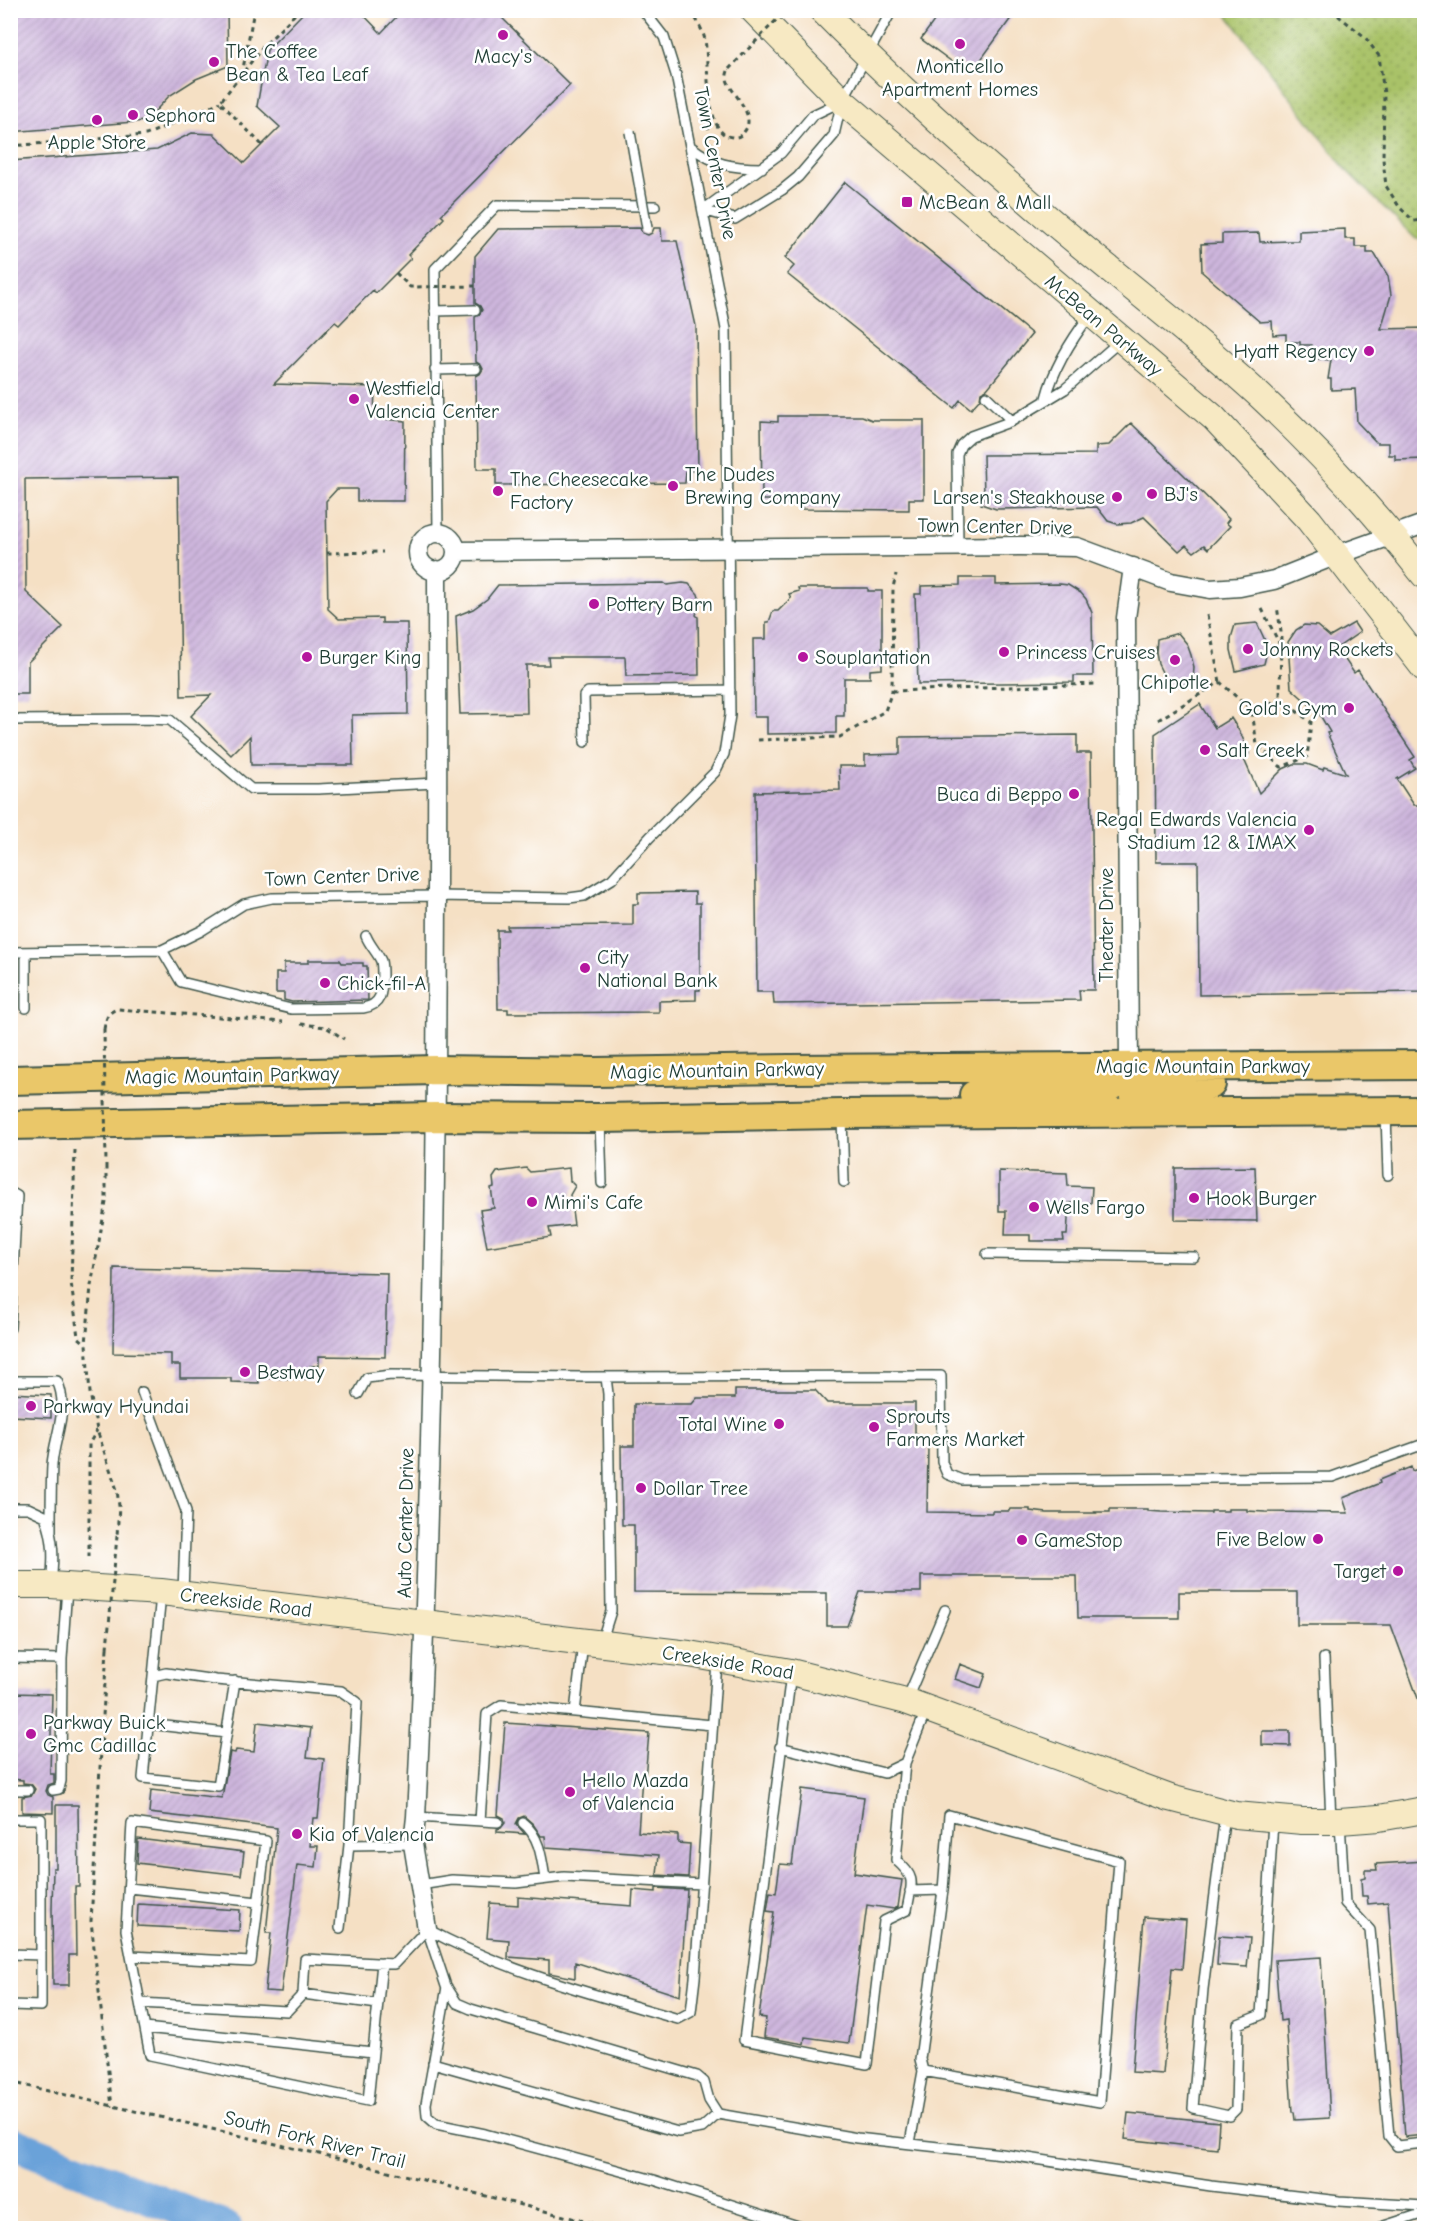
<svg xmlns="http://www.w3.org/2000/svg" width="1435" height="2239" viewBox="0 0 1435 2239" font-family="'Comic Neue',sans-serif">
  <style>
    .grass { fill: url(#grass-dots); stroke: #64804e; stroke-width: 1.5 }
    .lines { fill: none; stroke-linecap: round; stroke-linejoin: round }
    .river { stroke: #6ba2d9; stroke-width: 33 }
    .building { fill: url(#building-hatch) }
    .lane-casing { stroke: #3f554a; stroke-width: 12 }
    .street-casing { stroke: #3f554a; stroke-width: 21 }
    .secondary-casing { stroke: #3f554a; stroke-width: 28 }
    .primary-casing { stroke: #3f554a; stroke-width: 32 }
    .path { stroke: #3f554a; stroke-width: 3; stroke-dasharray: 4.5 4.5; stroke-linecap: butt }
    .lane { stroke: #fff; stroke-width: 9 }
    .street { stroke: #fff; stroke-width: 18 }
    .secondary { stroke: #f7e9c3; stroke-width: 26 }
    .primary { stroke: #eac769; stroke-width: 28 }
    .lane-bridge-casing { stroke: #3f554a; stroke-width: 12; stroke-linecap: butt }
    .path-bridge { stroke: #3f554a; stroke-width: 3; stroke-dasharray: 4.5 4.5; stroke-linecap: butt }
    .lane-bridge { stroke: #fff; stroke-width: 9 }
    .poi-dot { fill: #b5179e; stroke: #fff; stroke-width: 2 }
    .labels { text-anchor: middle; stroke-width: 5; stroke-linejoin: round; paint-order: stroke }
    .poi-label { font-size: 20px; fill: #1f3d34; stroke: #fff; text-anchor: start }
    .street-label { font-size: 20px; fill: #1f3d34; stroke: #fff }
  </style>
  <defs>
    <pattern id="grass-dots" width="8" height="8" patternUnits="userSpaceOnUse" patternTransform="scale(1.5)"><rect width="8" height="8" fill="#a9c267"/><path d="M2 2h.1M6 6h.1" fill="none" stroke="#899f56" stroke-width="1.8" stroke-linecap="round"/></pattern>
    <pattern id="building-hatch" width="6" height="6" patternUnits="userSpaceOnUse" patternTransform="scale(1.5)"><rect width="6" height="6" fill="#ceb6dd"/><path d="M-1 1l2-2M0 6l6-6M5 7l2-2" fill="none" stroke="#b09dbe"/></pattern>
  </defs>
  <rect width="100%" height="100%" fill="#fff"/>
  <filter id="ink" filterUnits="userSpaceOnUse"><feTurbulence type="fractalNoise" baseFrequency=".0167" numOctaves="2"/><feDisplacementMap in="SourceGraphic" scale="12" xChannelSelector="R" yChannelSelector="G"/><feConvolveMatrix kernelMatrix="1 2 1 2 8 2 1 2 1" color-interpolation-filters="sRGB"/></filter>
  <filter id="wash" filterUnits="userSpaceOnUse"><feTurbulence type="fractalNoise" baseFrequency=".008" numOctaves="4" result="noise"/><feDisplacementMap in="SourceGraphic" scale="24" xChannelSelector="R" yChannelSelector="G"/><feGaussianBlur stdDeviation="1.35" result="paint"/><feColorMatrix in="noise" values="0 0 0 0 0 0 0 0 0 0 0 0 0 0 0 0 0 1.4 0 .05"/><feComposite in="paint" operator="in"/></filter>
  <g filter="url(#wash)">
    <rect width="100%" height="100%" fill="#f5e0c4"/>
    <path class="grass" d="M1224,11h200v228h-8l-70,-69z"/>
    <g class="lines">
      <path class="river" d="M10,2142l216,86"/>
    </g>
    <g id="blocks">
      <path class="building" d="M10,10h217l1,56 -32,13 -27,17 -23,25 -136,11z
        M306,10h53l22,23 22,-23h91l76,75 -129,130 3,3 -36,37 3,3 -35,35 -3,-3 -34,35 -4,-3 -61,62 101,3 -1,31 31,3 -1,80h-47v-12h-20l-11,12 2,108 11,10 43,-1v5h25l1,91 -56,1 1,50h-102l-1,-29 -19,19 -40,-39 20,-21 -30,1 -3,-219 -153,2 1,113 37,35 -35,35v32h-18v-533l147,-11 35,-17 22,1 30,29 36,-36 -23,-21 10,-56z
        M942,10h75l-45,62 -15,-11 -2,3 -34,-25z
        M845,182l187,152 -45,55 -6,3 -1,7 -9,10 -11,-9 -6,8 -167,-134 7,-8 -9,-8z
        M640,228l2,5 6,2 4,-2 2,-5h7l1,13h15l19,85 2,145h-12l-1,12 -189,2v-16h-19l-1,-93 4,-2 3,-5 -2,-4 -5,-3 -1,-45 4,-2 3,-5 -2,-4 -5,-3v-47l23,-27z
        M1345,229v10h10v8h12v6h7l14,23 3,19 -10,34 44,-1v131l-30,1v-5h-6v-12h-12l-20,-21 -2,-33 -24,1v-11h-3l3,-19 -18,-2 -1,-13h-12v-3h-14v-8l-13,1 -1,-14 -12,1 -58,-50 -1,-28 21,-1v-9l37,-1 1,9 30,-1h9v-10z
        M778,416h84l10,4h52v79h-15v11l-107,-1v-5h-15v-4h-25l-1,-79 17,1z
        M1131,423l98,96 -3,4 4,3 -22,23 -4,-4 -10,7 -8,-7 -7,6 -35,-34 -13,6 -14,1 -9,-3 -11,-14 -101,2 -15,-5 3,-8 -1,-41 113,-1v-8l13,-1z
        M960,578h36v7l64,-1 8,1 13,8 5,6 6,14 1,63h-19v6l-156,2 -3,-90h6v-8l39,-1z
        M664,583l3,2 16,-2 6,1 9,10 2,7 -4,14 2,2 1,58 -73,1 -1,-19h-77l1,8h-23l1,48 -67,1 -4,-98 17,-7 14,-10 11,-14z
        M798,588h70v3h14v78l-12,1v8h-26v38h-8v17l-69,1v-17h-13l-1,-78h13v-17h3l4,-11h5l13,-13 -2,-4 10,-3z
        M1257,623l11,24 -4,17 -28,7 -5,-21v-12l4,-13z
        M1354,623l6,9 -23,16 17,25 4,-3 57,87 -5,3 5,8 -18,11 17,26h9l2,184 -2,3 -224,3 -1,-133h-42l-1,-128 45,-30 15,24 16,-10 10,16 8,20 -6,3 16,36 24,-24 11,-5h13l16,6 1,-3 22,7 -19,-41 3,-1 -16,-27 -3,1 -20,-18 -3,-46 8,-12 8,-5 13,1 13,11z
        M1178,633l9,11 4,11 3,12 -1,15 -23,6 -12,-24 -2,-11 1,-14z
        M1077,735v18h14l3,237h-15l1,10 -306,4 -1,-12h-16l-2,-200 85,-2 -1,-24h26v-11l35,-1v-17z
        M695,892v11h5v87h-4v10l-37,1v11l-151,1v-4h-10l-1,-79h11l-1,-4 126,-1v-21h5v-11z
        M308,960h32l2,3h21v3h4l1,34 -76,2 -8,-2v-7h-8v-20h8v-10h24z
        M1255,1167l2,54 -82,-1v-52z
        M526,1168l4,4 39,-4 1,13 5,5 -5,9 4,30 -25,3 2,9 -64,10 -7,-37 14,-2 -3,-20 3,-1 -1,-9 4,-6z
        M999,1171l68,2 1,13 24,1 -1,16h-22l-2,32h-4l1,6h-34v-6h-25l1,-24h-7z
        M114,1268l273,5 -2,84 -66,-1v10h-9v13l-51,-1v5l-28,-1v-4h-51v-13h-9v-11l-58,-1z
        M735,1390h80l12,13h88v29l13,14 -1,66 65,1v-2h17l1,-2h20v2l17,2h49l-1,-1h15v-3h38v2l13,1 50,1v-2h17v-2h19v2l18,1 83,1 -5,-15 37,-15 -1,-3 32,-13 1,4 6,-2 3,7 4,-1v237h-2l-32,-87h-94v-33h-118v26h-101l-1,-42h-156v16h-61l-13,34h-20v-33l-193,-1v-67h-12l-1,-79h13v-42h58l5,-6h38z
        M10,1393l41,2v23l-41,-2z
        M960,1664l26,10 -5,14 -26,-9z
        M10,1693l42,1 -2,80h4v9l-6,2 -2,6 2,4 5,2v16l-31,-1v-15l10,-2 3,-6 -4,-5 -8,-1v-3l-13,-1z
        M257,1722l54,6 -4,29 17,2 -6,59h-5l-3,28h8l-2,21 -19,-2 -16,127 -16,-1 6,-58h-5l11,-105 -128,-15 2,-23 71,8 8,-46 5,1 1,-3 18,2z
        M505,1723l144,10 -4,45 -3,-1 -4,55 40,3v8l12,1 -2,33 -31,-2 2,-20 -113,-8 -1,-11h-4l-8,-12 -9,-8 -5,2 -3,6 9,10 -28,-2v-3l4,-1 4,-5 -1,-5 -6,-3z
        M1262,1731h28v15l-28,-1z
        M802,1789l62,8 -10,76 48,7 -4,27 -4,2 -27,-4 -18,138 -44,-6 -1,7 -40,-7 2,-19 -7,-1 15,-105 -7,-1 3,-19 6,1 4,-29 12,1z
        M56,1805h22l1,82h-4l1,68h-7v30h-16l-1,-76 1,-41h3z
        M138,1839l106,13 -3,23 -104,-12z
        M1425,1861v274l-20,2 -17,-235 -20,2 -1,-8h-5l-1,-17 4,-1v-8h12l-1,-6z
        M656,1888l31,2 -7,106 -105,-34v16l-26,-5v-13l-41,-3 1,-17 -22,-2 3,-35 28,2v-8l114,9 1,-16 23,2z
        M138,1904l102,6 -1,21 -102,-5z
        M1144,1917l42,3 -4,49 -10,-1 -9,106 -31,-2z
        M1219,1936l31,2 -3,29 -30,-2z
        M1321,1957l9,161 -35,2 -1,-8h-2l-6,-92 -6,1 -5,-61z
        M1128,2113l91,9 -2,27 -92,-10z"/>
    </g>
  </g>
  <g filter="url(#ink)">
    <use href="#blocks" fill-opacity="0" stroke="#3f554a" stroke-width="1.5"/>
    <g class="lines">
      <g class="lane-casing">
        <path id="lane" d="M690,146c25,19 40,22 72,22
          M703,210l32,9 47,-29 16,-13 36,-42 8,-34 50,-91
          M703,210l78,-57 32,-38 27,-13
          M435,311l40,-1
          M435,370l41,-1
          M986,396l26,25
          M1046,398c8,-31 25,-58 45,-84
          M438,533l-3,-264 62,-64 158,1
          M958,547l-1,-93 4,-9 10,-9 41,-15 53,-32 55,-48
          M10,720l140,-1 20,1 81,69h67l118,-6
          M585,742l-1,-46 4,-4 142,-2
          M162,950l19,32 110,27 72,-1c19,-3 19,-16 19,-32 0,-5 0,-11 -1,-15 -4,-9 -11,-15 -15,-25
          M10,952l152,-2 39,-19 43,-27 28,-6 164,-2 133,2 15,-2 28,-17 38,-42 65,-65 9,-18 6,-39 -4,-386 -50,-254 -12,-38 -21,-27
          M26,952v56
          M1386,1114l2,61
          M842,1117l2,65
          M600,1120l2,63
          M10,1192l7,4 -7,132
          M987,1254l207,3
          M10,1381h47c13,27 -3,56 -5,84 -1,22 -1,44 -1,66
          M142,1392l44,119 -3,81
          M358,1394l9,-16 24,-3 194,2 356,-1 1,86 5,12 15,6 370,-3 92,-33
          M10,1508h18l17,8c9,23 9,42 6,67
          M601,1643l10,-32 -3,-217 -2,-17
          M10,1658l52,1 5,-72
          M1324,1658l7,163
          M791,1674l-47,366 123,24 17,-143 23,-11c4,-26 11,-31 -11,-50l9,-97
          M153,1676l8,-81
          M235,1681l-17,105 -75,-8 10,-102 13,-3 50,7 125,11 16,11 -8,143 64,-1
          M907,1699l38,-89
          M575,1712l8,-69
          M149,1724l77,9
          M780,1747l104,26 21,-10 21,-52
          M10,1790h18
          M53,1790l6,-1 2,-8 1,-122
          M1225,1814l-22,175 -10,119 36,8 7,-7 2,-85 23,-9 12,-194
          M416,1817l82,5
          M480,1821l7,-107 14,-9 211,20
          M523,1823c17,13 19,37 22,56
          M1340,1823l5,80 25,27 19,206 8,10 27,-3
          M420,1885l32,-5 64,3 48,-6 138,7
          M129,1888l129,14
          M910,1891l33,-1
          M340,1928l9,-83
          M427,1929l19,57 11,17 14,6 226,67 7,6 5,18 9,14 139,24 145,16 209,32 128,15 85,5
          M427,1929c79,43 166,65 251,90l13,-7 4,-34 22,-316
          M10,1954l31,1
          M131,1956l120,6 15,-121 -134,-18 -6,107 24,125 218,46 14,-138
          M447,1987l-21,117 1,12 9,8 49,10 169,46 150,48
          M303,1994l2,-35 89,5 33,-35
          M140,2003l147,8 16,-17 75,10
          M10,2005l31,1v-187h-26
          M145,2028l228,24
          M433,2063l245,69 24,-4 16,-14
          M910,2143l13,-72 -3,-12 23,-169 6,-75 170,46 -19,241 -177,-31
          M1378,2228l46,-15"/>
      </g>
      <g class="street-casing">
        <path id="street" d="M418 552a19 19 0 1 1 38 0a19 19 0 1 1-38 0Z
          M456,551l565,-5 56,1 94,35 39,7 30,-2 34,-7 63,-25 87,-31
          M1129,1067l-3,-449 7,-51
          M427,1929l-14,-85 3,-27c21,-415 22,-831 21,-1247"/>
      </g>
      <g class="secondary-casing">
        <path id="secondary" d="M753,10l89,91 372,317 95,102 115,148
          M822,10c63,64 129,124 197,183 78,69 163,131 240,202 60,56 115,116 165,180
          M10,1585h40l111,7 528,62 102,18 115,29 264,97 66,17 66,6h38l39,-3 45,-8"/>
      </g>
      <g class="primary-casing">
        <path id="primary" d="M10,1080l425,-10 161,2 193,-3 635,-4
          M974,1095l118,-3c21,-5 25,-7 37,-25
          M1129,1113c3,-5 5,-13 8,-17 10,-13 58,-11 74,-12
          M10,1125l425,-8 165,1 242,-4 582,-3"/>
      </g>
      <path class="path" d="M692,10c4,10 11,20 13,30 4,21 -1,96 27,97 5,1 9,-1 12,-5 15,-18 -17,-42 -17,-54 -1,-1 1,-8 2,-9
        M1331,10l34,27 14,19 5,38 -1,65 3,27 14,22 14,13 10,-1
        M242,74l12,-64
        M710,95l-7,1 8,47
        M262,145l-42,-43 42,-54 37,-38
        M10,146l136,-11 74,-33
        M327,553l56,-1
        M1262,609l18,36
        M1207,615l13,67
        M892,691l205,-7
        M1252,711l28,-12
        M1158,720l62,-38 32,29 5,34 24,22 26,-10 4,-35 -31,-23 1,-67 -4,-26
        M758,740l82,-3 45,-26 7,-20 1,-103 3,-14
        M301,1024l25,3 18,12
        M104,1029c2,-10 3,-17 14,-20l165,13
        M75,1150l-4,132 7,55 8,7
        M106,1166v36l-15,84 -5,58 4,49 7,37 20,60 2,16 -2,30
        M89,1557v-113l8,-14
        M107,1648l-16,273 21,186
        M10,2082l339,79 262,67"/>
      <use href="#lane" class="lane"/>
      <use href="#street" class="street"/>
      <use href="#secondary" class="secondary"/>
      <use href="#primary" class="primary"/>
      <g class="lane-bridge-casing">
        <path id="lane-bridge" d="M630,132l17,96"/>
      </g>
      <path class="path-bridge" d="M729,69l57,-59
        M396,273l14,14 65,-1
        M104,1029l2,137
        M107,1648l10,-112"/>
      <use href="#lane-bridge" class="lane-bridge"/>
    </g>
  </g>
  <g class="poi-dot">
    <circle cx="503" cy="35" r="6"/>
    <circle cx="960" cy="44" r="6"/>
    <circle cx="214" cy="62" r="6"/>
    <circle cx="133" cy="115" r="6"/>
    <circle cx="97" cy="120" r="6"/>
    <rect x="901" y="196" width="12" height="12" rx="3"/>
    <circle cx="1369" cy="351" r="6"/>
    <circle cx="354" cy="399" r="6"/>
    <circle cx="673" cy="486" r="6"/>
    <circle cx="498" cy="491" r="6"/>
    <circle cx="1152" cy="494" r="6"/>
    <circle cx="1117" cy="497" r="6"/>
    <circle cx="594" cy="604" r="6"/>
    <circle cx="1248" cy="649" r="6"/>
    <circle cx="1004" cy="652" r="6"/>
    <circle cx="307" cy="657" r="6"/>
    <circle cx="803" cy="657" r="6"/>
    <circle cx="1175" cy="660" r="6"/>
    <circle cx="1349" cy="708" r="6"/>
    <circle cx="1205" cy="750" r="6"/>
    <circle cx="1074" cy="794" r="6"/>
    <circle cx="1309" cy="830" r="6"/>
    <circle cx="585" cy="968" r="6"/>
    <circle cx="325" cy="983" r="6"/>
    <circle cx="1194" cy="1198" r="6"/>
    <circle cx="532" cy="1202" r="6"/>
    <circle cx="1034" cy="1207" r="6"/>
    <circle cx="245" cy="1372" r="6"/>
    <circle cx="31" cy="1406" r="6"/>
    <circle cx="779" cy="1424" r="6"/>
    <circle cx="874" cy="1427" r="6"/>
    <circle cx="641" cy="1488" r="6"/>
    <circle cx="1318" cy="1539" r="6"/>
    <circle cx="1022" cy="1540" r="6"/>
    <circle cx="1398" cy="1571" r="6"/>
    <circle cx="31" cy="1734" r="6"/>
    <circle cx="570" cy="1792" r="6"/>
    <circle cx="297" cy="1834" r="6"/>
  </g>
  <g class="labels">
    <g class="poi-label">
      <text x="226" y="58">The Coffee<tspan x="226" dy="23">Bean &amp; Tea Leaf</tspan></text>
      <text x="503" y="63" text-anchor="middle">Macy's</text>
      <text x="960" y="73" text-anchor="middle">Monticello<tspan x="960" dy="23">Apartment Homes</tspan></text>
      <text x="145" y="122">Sephora</text>
      <text x="97" y="149" text-anchor="middle">Apple Store</text>
      <text x="919" y="209">McBean &amp; Mall</text>
      <text x="1357" y="358" text-anchor="end">Hyatt Regency</text>
      <text x="366" y="395">Westfield<tspan x="366" dy="23">Valencia Center</tspan></text>
      <text x="685" y="481">The Dudes<tspan x="685" dy="23">Brewing Company</tspan></text>
      <text x="510" y="486">The Cheesecake<tspan x="510" dy="23">Factory</tspan></text>
      <text x="1164" y="501">BJ's</text>
      <text x="1105" y="504" text-anchor="end">Larsen's Steakhouse</text>
      <text x="606" y="611">Pottery Barn</text>
      <text x="1260" y="656">Johnny Rockets</text>
      <text x="1016" y="659">Princess Cruises</text>
      <text x="319" y="664">Burger King</text>
      <text x="815" y="664">Souplantation</text>
      <text x="1175" y="689" text-anchor="middle">Chipotle</text>
      <text x="1337" y="715" text-anchor="end">Gold's Gym</text>
      <text x="1217" y="757">Salt Creek</text>
      <text x="1062" y="801" text-anchor="end">Buca di Beppo</text>
      <text x="1297" y="826" text-anchor="end">Regal Edwards Valencia<tspan x="1297" dy="23">Stadium 12 &amp; IMAX</tspan></text>
      <text x="597" y="964">City<tspan x="597" dy="23">National Bank</tspan></text>
      <text x="337" y="990">Chick-fil-A</text>
      <text x="1206" y="1205">Hook Burger</text>
      <text x="544" y="1209">Mimi's Cafe</text>
      <text x="1046" y="1214">Wells Fargo</text>
      <text x="257" y="1379">Bestway</text>
      <text x="43" y="1413">Parkway Hyundai</text>
      <text x="886" y="1423">Sprouts<tspan x="886" dy="23">Farmers Market</tspan></text>
      <text x="767" y="1431" text-anchor="end">Total Wine</text>
      <text x="653" y="1495">Dollar Tree</text>
      <text x="1306" y="1546" text-anchor="end">Five Below</text>
      <text x="1034" y="1547">GameStop</text>
      <text x="1386" y="1578" text-anchor="end">Target</text>
      <text x="43" y="1729">Parkway Buick<tspan x="43" dy="23">Gmc Cadillac</tspan></text>
      <text x="582" y="1787">Hello Mazda<tspan x="582" dy="23">of Valencia</tspan></text>
      <text x="309" y="1841">Kia of Valencia</text>
    </g>
    <g class="street-label">
      <text transform="translate(716 163) rotate(79)" y="7">Town Center Drive</text>
      <text transform="translate(1104 325) rotate(40)" y="7">McBean Parkway</text>
      <text transform="translate(995 526) rotate(1)" y="7">Town Center Drive</text>
      <text transform="translate(342 876) rotate(-2)" y="7">Town Center Drive</text>
      <text transform="translate(1106 925) rotate(-90)" y="7">Theater Drive</text>
      <text x="1203" y="1073">Magic Mountain Parkway</text>
      <text transform="translate(717 1070) rotate(-1)" y="7">Magic Mountain Parkway</text>
      <text transform="translate(232 1075) rotate(-1)" y="7">Magic Mountain Parkway</text>
      <text transform="translate(405 1523) rotate(-89)" y="7">Auto Center Drive</text>
      <text transform="translate(246 1602) rotate(7)" y="7">Creekside Road</text>
      <text transform="translate(728 1662) rotate(9)" y="7">Creekside Road</text>
      <text transform="translate(315 2139) rotate(14)" y="7">South Fork River Trail</text>
    </g>
  </g>
  <rect width="1435" height="2239" fill="none" stroke="#fff" stroke-width="36"/>
</svg>
